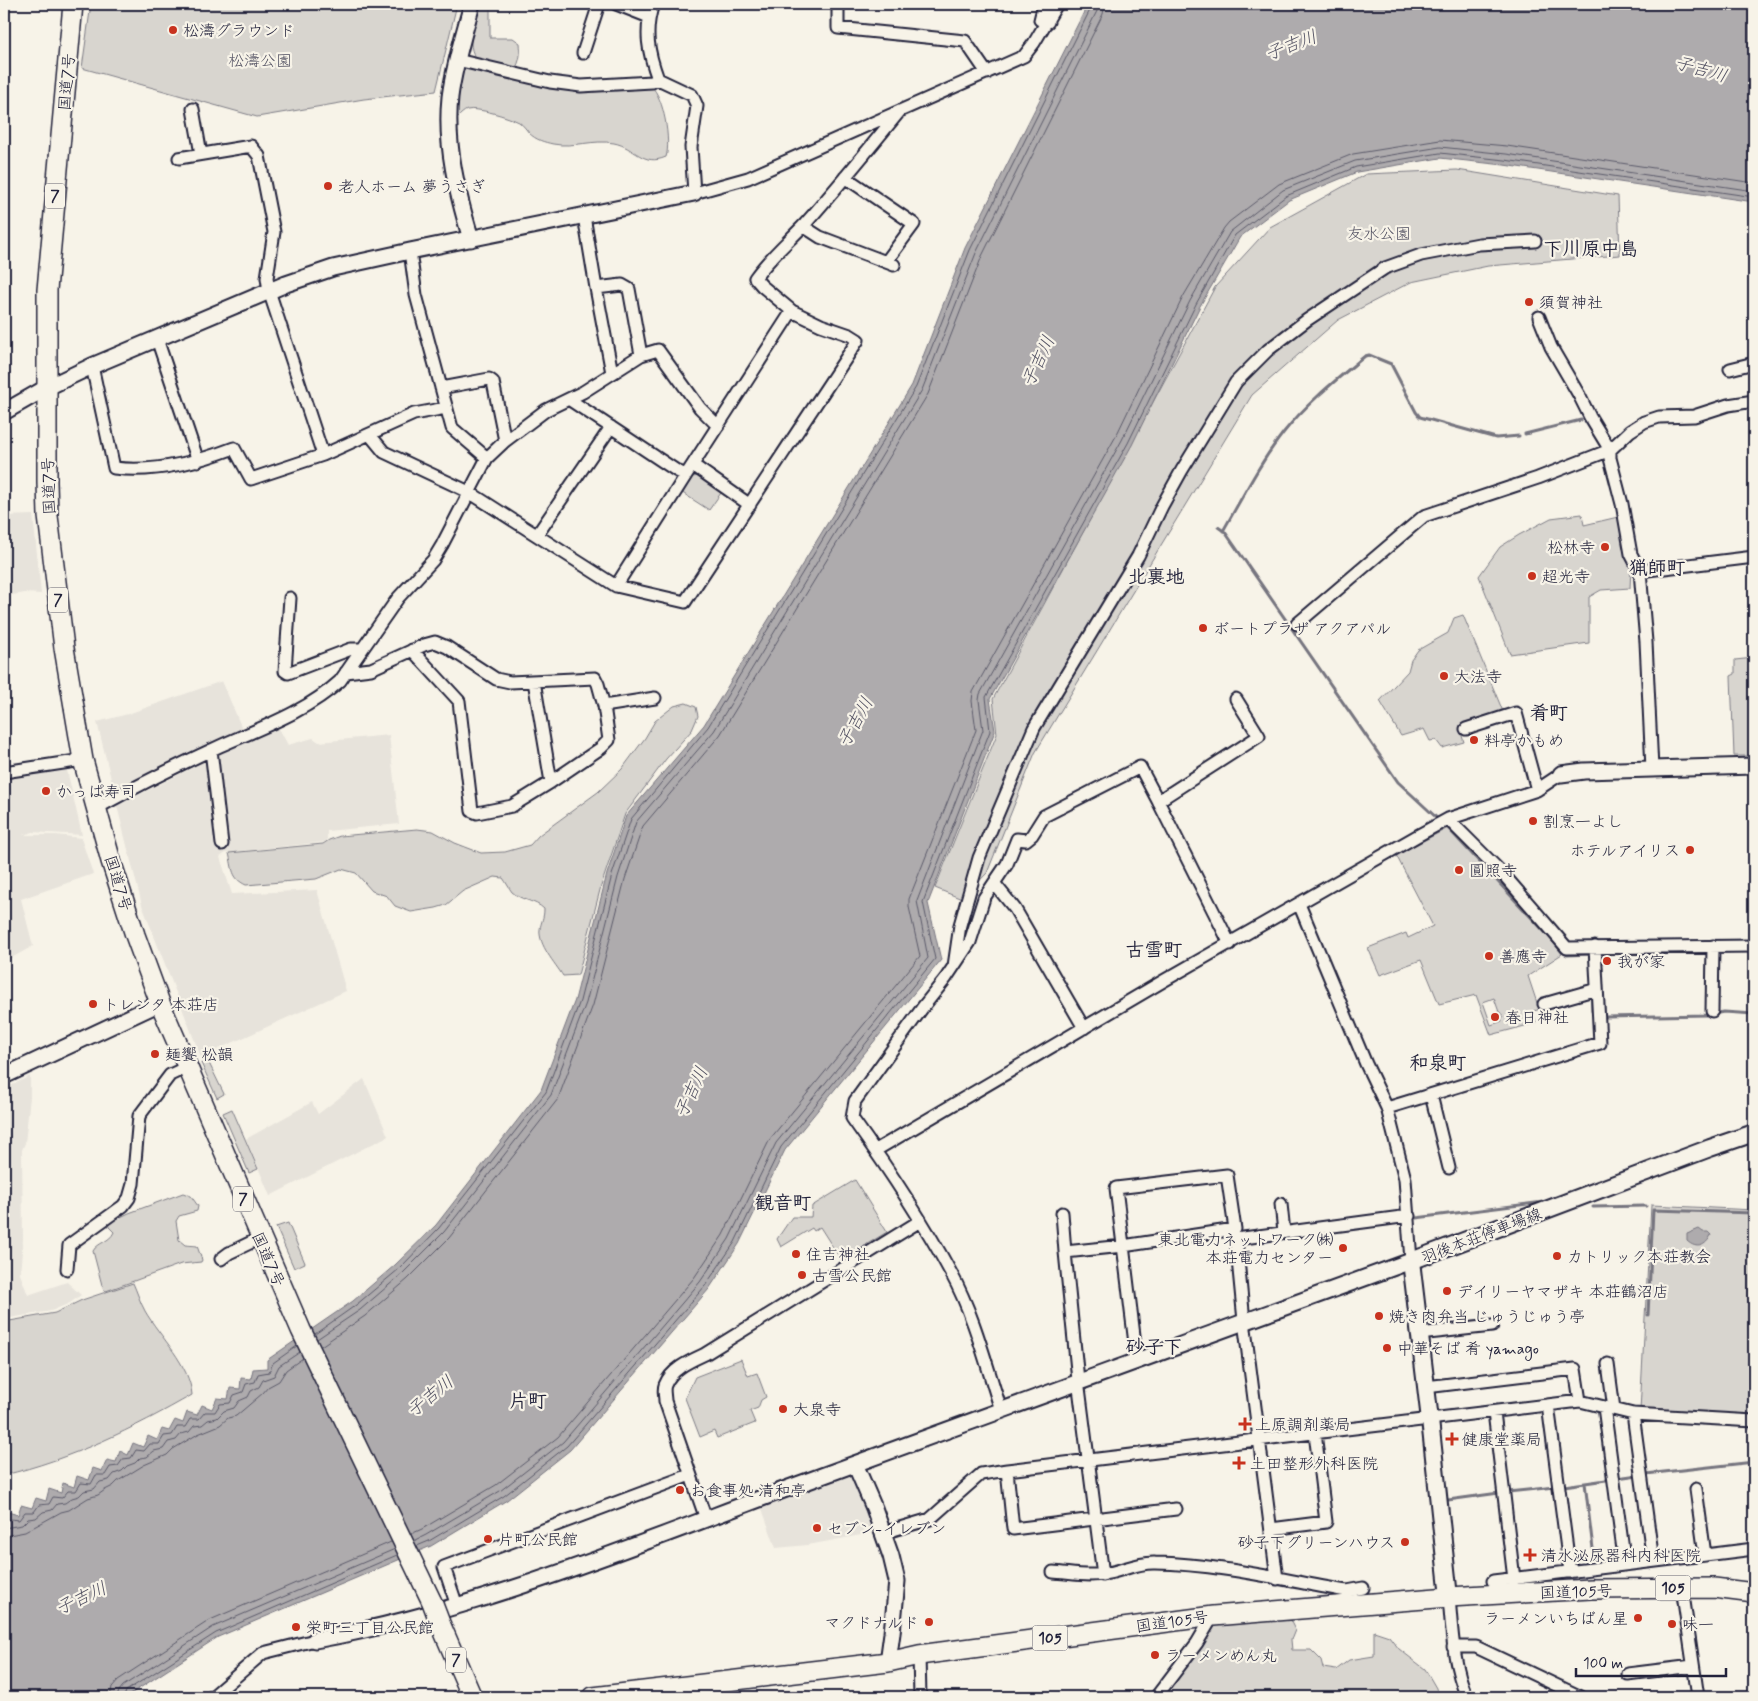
<svg xmlns="http://www.w3.org/2000/svg" width="1758" height="1701" viewBox="0 0 1758 1701" font-family="Mynerve,'Klee One',sans-serif">
  <style>
    .built { fill: #e7e3db }
    .green { fill: #d8d5cf; stroke: #7d7c85; fill-rule: evenodd }
    .water { fill: #aeabad; stroke: #76747f }
    .lines { fill: none; stroke-linecap: round; stroke-linejoin: round }
    .shore { stroke: #5a5969; stroke-width: 1 }
    .stream { stroke: #76747f; stroke-width: 3 }
    .minor-casing { stroke: #22223b; stroke-width: 15 }
    .tertiary-casing { stroke: #22223b; stroke-width: 19 }
    .secondary-casing { stroke: #22223b; stroke-width: 20 }
    .trunk-casing { stroke: #22223b; stroke-width: 22 }
    .minor { stroke: #f7f3e8; stroke-width: 11 }
    .tertiary { stroke: #f7f3e8; stroke-width: 15 }
    .secondary { stroke: #f7f3e8; stroke-width: 16 }
    .trunk { stroke: #f7f3e8; stroke-width: 19 }
    .trunk-bridge-casing { stroke: #22223b; stroke-width: 22; stroke-linecap: butt }
    .trunk-bridge { stroke: #f7f3e8; stroke-width: 19 }
    .poi-dot { fill: #c8321e; stroke: #f7f3e8; stroke-width: 2 }
    .labels { text-anchor: middle; stroke-width: 4.5; stroke-linejoin: round; paint-order: stroke }
    .shield { fill: #f7f3e8; stroke: #62616f; stroke-width: 1 }
    .shield-label { font-size: 15px; font-weight: bold; fill: #22223b }
    .poi-label { font-size: 16px; fill: #22223b; stroke: #f7f3e8; text-anchor: start }
    .park-label { font-size: 16px; fill: #504f60; stroke: #f7f3e8 }
    .street-label { font-size: 16px; fill: #22223b; stroke: #f7f3e8 }
    .water-label { font-size: 18px; font-style: italic; fill: #535263; stroke: #f7f3e8 }
    .quarter-label { font-size: 19px; font-weight: bold; fill: #22223b; stroke: #f7f3e8 }
  </style>
  <rect width="100%" height="100%" fill="#f7f3e8"/>
  <filter id="ink" filterUnits="userSpaceOnUse"><feTurbulence type="fractalNoise" baseFrequency=".02" numOctaves="2"/><feDisplacementMap in="SourceGraphic" scale="10" xChannelSelector="R" yChannelSelector="G"/><feConvolveMatrix kernelMatrix="1 2 1 2 8 2 1 2 1" color-interpolation-filters="sRGB"/></filter>
  <g filter="url(#ink)">
    <path class="built" d="M33,515l8,79 -16,-1 -20,3 5,19h-6v-99z
      M222,681l21,50 -129,60 -17,-69 31,-8z
      M277,725l11,20 25,-7 6,4 70,-7 10,89 -72,7v8l-2,3 -99,11 -6,4 12,37 85,-4 29,101 -145,66 -59,-152 -25,-99z
      M67,770l15,65 -49,-3 -10,3h33l25,3 12,36 -72,25 12,47 -29,16v-183z
      M30,1076v21l-5,46 -3,7 1,90 -3,34 8,21 39,-13 14,13 -11,8 -19,8 -47,8v-230z
      M364,1079l24,57 -118,60 -24,-57 66,-37 6,12z
      M853,1472l24,60 -69,13 -32,3 -15,-42z"/>
    <path class="green" d="M91,4h366l-21,87 -72,8 -107,18 -175,-49z
      M479,4h5l6,5v29h23l7,5c1,9 0,19 -5,26 -9,-2 -27,-3 -34,-7 -19,-11 -6,-43 -2,-58z
      M465,66l77,18 109,2c13,11 20,56 15,71 -23,10 -31,-10 -52,-14 -20,-4 -41,5 -61,1 -9,-2 -17,-4 -24,-11 -3,-4 -6,-8 -10,-11 -10,-5 -42,-15 -52,-12 -3,1 -7,5 -9,7l-2,-2c0,-13 0,-39 9,-49z
      M1457,170l161,26 2,59 -132,11 -77,16 -73,38 -86,75 -217,358 -48,120 -25,26 -27,-11 62,-154 -4,-35 222,-412 55,-60 96,-53z
      M701,476l22,14 -14,20 -28,-18 10,-15z
      M1582,514l2,11 34,-8 13,50 -1,21 -29,2 -12,7v46l-79,11 -31,-78 21,-29 19,-12 32,-17z
      M1463,615l41,99 -44,16 4,12 -22,6 -6,-8 -6,1 -6,-12 -23,7 -21,-35 28,-30 3,-11 7,-10 30,-17 6,-15z
      M1754,658v98h-20l-3,-80 4,-2v-14z
      M686,703l10,4 2,9 -6,14 -26,29 -41,55 -24,72 -23,89 -15,1c-8,-13 -25,-31 -23,-47 1,-7 4,-11 4,-20 -9,-9 -22,-8 -32,-17 -3,-4 -6,-10 -9,-14l-8,-1 -32,14 -17,14 -10,3 -25,4 -16,-6 -8,-10 -15,-5 -16,-18 -15,-4 -25,10 -70,6c-15,-7 -13,-16 -17,-32l94,-9 6,-4 11,-4 77,-7 16,2 22,12 26,10 24,-1 25,-7 9,-10 59,-43 24,-23 23,-31 10,-17 19,-15z
      M1450,827l57,58 55,69 -34,22 9,27 3,-1 2,7 -9,2 3,12 -45,12 -15,-40 -37,9 -18,-44 -41,15 -12,-27 38,-15 2,5 25,-12 -37,-71zM1494,998l5,14h2l2,5 -2,2 1,2 -11,4 -8,-23z
      M208,1061l16,33 -7,4 -16,-35z
      M232,1109l26,60 -9,4 -26,-60z
      M855,1180l32,52 -46,28 -21,-33 -6,4 -2,-3 -31,19 -4,-8 15,-22h19l1,-11z
      M183,1193l8,3 7,10 -1,5 -18,5 -3,5 3,19 6,5 12,1 5,14 -1,2 -20,2 -75,27 -3,-2 -10,-38c5,-9 17,-9 21,-19l-5,-5 -1,-4 21,-10z
      M1651,1205l103,5v209l-114,-8z
      M288,1223l17,40 -11,5 -18,-41z
      M133,1283c4,9 7,19 12,28 15,26 45,54 47,84 -57,33 -123,65 -188,80v-153l51,-9 27,-13z
      M741,1359l7,17 9,-3 9,24 -5,3 -3,8 -8,3 5,12 -38,15 -3,-7 -14,6 -15,-39 10,-21z
      M1282,1616l8,4 5,10 -4,10 1,10h19l10,10 2,8 13,2 13,-10 25,-4v-25l15,5 10,13 26,20 11,19 2,9h-277l50,-71z"/>
    <path class="water" d="M1088,4h666v198l-250,-37 -64,-7 -83,14 -68,28 -49,37 -40,69 -68,139 -142,254 5,32 -67,172 13,57 -156,190 -46,94 -30,45 -139,161 -63,50 -76,46 -213,91 -92,60h-122v-174l4,-11 10,3 3,-10 11,3 4,-10 10,3 3,-12 12,4 2,-10 11,4 3,-11 12,4 4,-12 9,3 5,-11 9,2 4,-11 8,4 5,-12 10,4 5,-11 9,4 5,-11 7,2 6,-11 8,3 4,-11 10,3 5,-10 10,4 5,-11 11,1 2,-11 10,1 1,-11 10,1 2,-10 14,-1v-8l86,-59 42,-36 41,-40 105,-135 34,-90 32,-126 19,-58 78,-91 208,-340 53,-137z
      M1699,1229l4,3h5l3,3c-5,11 -14,15 -24,6v-7z"/>
    <g class="lines">
      <path class="shore" d="M315,1334l41,-29 43,-36 40,-41 107,-136 34,-91 32,-126 19,-56 77,-92 208,-340 54,-137 121,-242 1,-4
        M317,1339l43,-29 43,-37 41,-41 107,-137 35,-92 32,-126 18,-55 78,-91 208,-341 54,-137 121,-242 1,-7
        M321,1346l44,-30 43,-37 41,-41 109,-139 35,-94 32,-126 18,-53 77,-91 208,-341 54,-138 121,-242 2,-10
        M4,1522l7,-3 8,1 6,-8h9l5,-7 10,-1 4,-7 9,1 6,-7h8l5,-8 10,1 5,-9h9l5,-8 8,-1 5,-7 8,-1 5,-8 8,1 6,-7h9l5,-8 8,-1 5,-8h8l5,-8h9l6,-7h10l5,-8 10,-1 4,-8 9,-3 3,-8 9,-2 3,-8 11,-2 4,-9 24,-17
        M4,1528l18,-3 6,-6 8,-1 7,-6 9,-2 5,-6 8,-1 7,-5 7,-2 5,-5 10,-2 6,-7 9,-2 5,-6 8,-3 5,-5 8,-3 5,-5 7,-1 7,-6 9,-2 5,-7 8,-2 5,-6 8,-2 5,-6 8,-1 6,-5 9,-2 7,-7 10,-3 5,-7 9,-4 3,-6 8,-4 4,-7 11,-4 5,-10 21,-14
        M411,1534l11,-5 74,-44 62,-48 136,-159 29,-43 47,-96 150,-183 -11,-49v-8l67,-169 -4,-29 1,-9 143,-256 67,-139 41,-69 5,-6 50,-38 74,-30 87,-14 67,6 247,37
        M4,1536l21,-4 36,-20 8,-2 19,-12 10,-3 7,-5 8,-4 5,-5 26,-16 23,-10 6,-6 25,-15 22,-9 8,-7 8,-2 27,-23 5,-6 11,-6 7,-11 17,-12
        M414,1541l12,-6 74,-44 63,-49 137,-160 29,-43 47,-96 152,-185 -11,-57 66,-171 -4,-30 1,-6 142,-254 68,-139 40,-69 53,-42 72,-29 85,-14 66,7 248,37
        M417,1546l12,-5 75,-45 63,-50 138,-160 30,-44 46,-95 154,-188 -12,-57 67,-171 -4,-34 142,-254 68,-139 39,-69 51,-39 70,-29 84,-14 65,7 249,37
        M110,1697l2,-10 6,-7 92,-60 181,-78
        M117,1697l2,-6 4,-5 90,-59 182,-78
        M124,1697l2,-6 90,-58 181,-78"/>
      <path class="stream" d="M1525,434l56,-14
        M1218,527l7,5 173,250 41,38
        M1223,531c19,-33 37,-69 61,-99 23,-29 52,-52 81,-76l4,-1 22,9 25,48 4,5 76,21 23,-2
        M1445,825l112,120
        M1563,951l4,4 23,-1v2
        M1592,995v15
        M1605,1017l102,-2 17,-3 30,2
        M1593,1207l53,-1
        M1416,1218l135,-17
        M1648,1315l5,-105 101,3
        M1646,1474l108,-12
        M1617,1478l21,-3
        M1585,1483l10,82
        M1564,1486l42,-6
        M1508,1492l47,-5
        M1448,1500l51,-7"/>
      <g class="minor-casing">
        <path id="minor" d="M616,4l33,13
          M653,4c-9,27 -5,48 5,75l34,16 5,11 -6,41 3,46 54,-15 276,-122 10,-13 23,-39
          M838,4v24l127,13 22,32
          M1044,4l-4,16 8,2
          M583,53l16,-49
          M457,60l93,22 31,4 71,-4 6,-3
          M193,109l8,45
          M179,158l72,-12 8,10 15,76 -7,46 2,13 54,164
          M845,177l69,47 -28,38
          M584,216l12,72 26,-3 7,4 12,66
          M803,226l17,11 74,28
          M410,251l6,44 36,133 35,30
          M596,288l16,85
          M1539,317l12,30 28,48 11,22 20,33v8l12,46 9,50 9,17 6,71 6,127
          M157,339l41,122
          M92,366l22,102c41,5 81,-5 120,-20l17,31 72,-24 91,-41 32,-6
          M1730,369l24,-6
          M441,388l48,-9 4,3 12,59
          M570,400l107,71 9,4 106,-164 -30,-25 -7,-8c14,-20 33,-36 50,-54 32,-36 63,-74 94,-112
          M370,435l14,17 85,40 147,94 69,16 173,-262 -8,-5 -29,-10 -29,-14
          M693,465l57,40
          M537,535l74,-108
          M1640,571l114,-14
          M616,586l70,-111
          M290,598l-5,73 3,2 63,-24h11
          M1297,624l127,-108 114,-38 72,-28 20,-19 14,-9 15,-5 35,-1 34,-11 26,-4
          M412,650l47,51 13,110 5,2 35,-7 39,-24 50,-34 8,-8 -5,-34
          M346,672l25,-3 53,-24 11,-3 12,5 49,32 14,3 85,-4 3,6 6,22 51,-8
          M534,681l17,101
          M1466,729l50,-16 21,77
          M211,750l11,94
          M4,772l79,-12
          M97,808c40,-22 81,-43 123,-62 40,-18 86,-34 120,-65l58,-83 35,-38 9,-15 45,-87 18,-17 41,-31 37,-18 58,-37 17,-5 42,58 18,18
          M1448,819l55,55 64,74 187,-2
          M994,883l21,26 69,119
          M1299,904l67,160 21,44 18,71 6,82
          M1230,944l-72,-143 101,-65 -23,-37
          M954,966l6,-41 19,-67 55,-130 104,-172 24,-50 20,-36 54,-88 32,-32 39,-30 78,-52 36,-13 58,-11 56,-3
          M1544,1004l53,-15
          M1712,1011l1,-65
          M1431,1095l18,73
          M1387,1108l213,-65 -5,-96
          M876,1150l289,-170 252,-144 31,-17 89,-29 24,-16
          M1281,1204l3,28
          M1062,1213l3,39 58,-6 112,-17 -8,-54 -111,13 21,172
          M1065,1252l13,128 25,195
          M221,1259l8,-6 31,-15
          M67,1269l2,-24 54,-39 6,-8 4,-14 6,-68 31,-41 17,-8
          M1419,1334l73,-8
          M1608,1364l6,45
          M1426,1387l149,-18 5,32
          M1548,1405l22,167
          M1604,1407l21,158
          M1001,1410c-15,-46 -27,-95 -50,-137 -29,-54 -64,-106 -99,-155l3,-17 68,-94 23,-29 24,-36 14,-44 23,-34 10,-25 9,1 6,-5 12,-19 96,-49 18,34
          M1494,1412l20,167
          M1633,1414l20,147
          M1007,1470l6,59 163,-20
          M1696,1489l9,66
          M706,1519l-41,-118c0,-5 -2,-11 0,-16 6,-16 25,-24 40,-31l215,-133
          M1271,1529l55,-7 -11,-89
          M883,1533l47,-14 51,-45 26,-4 573,-69 53,13 121,7
          M1053,1572c16,1 34,5 50,2 17,-2 34,-12 52,-11 64,1 129,17 192,28l16,-3
          M1277,1579l-33,-258 -8,-82 173,-23
          M1493,1581l261,-32
          M1682,1588l16,109
          M1449,1597c3,34 4,68 18,100
          M457,1606l-13,-39 246,-92
          M1453,1647h23l105,50
          M919,1655l1,42
          M1628,1674l65,-8
          M212,1697l51,-44 52,-13
          M1156,1697l41,-54 16,-27"/>
      </g>
      <g class="tertiary-casing">
        <path id="tertiary" d="M471,239c-14,-47 -26,-94 -21,-142 4,-32 14,-63 22,-93
          M4,412l42,-24 46,-22 194,-82 47,-16 77,-17 284,-58
          M1561,774l23,-3 170,-5
          M4,1076l156,-73
          M855,1464l19,44 17,48 6,25 -5,52 -4,29
          M315,1640c166,-30 324,-97 482,-155 204,-76 409,-150 614,-224"/>
      </g>
      <g class="secondary-casing">
        <path id="secondary" d="M1449,1597l-19,-177 -19,-159 299,-113 44,-15"/>
      </g>
      <g class="trunk-casing">
        <path id="trunk" d="M73,4l-26,286v192l1,34 16,132 19,112 28,101 24,74 25,68 141,327 131,272
          M440,1623l32,74
          M593,1697l295,-35 31,-7 294,-39 236,-19 142,-8 123,-1 40,5"/>
      </g>
      <use href="#minor" class="minor"/>
      <use href="#tertiary" class="tertiary"/>
      <use href="#secondary" class="secondary"/>
      <use href="#trunk" class="trunk"/>
      <g class="trunk-bridge-casing">
        <path id="trunk-bridge" d="M432,1602l8,21"/>
      </g>
      <use href="#trunk-bridge" class="trunk-bridge"/>
    </g>
  </g>
  <g class="poi-dot">
    <circle cx="173" cy="30" r="5"/>
    <circle cx="328" cy="186" r="5"/>
    <circle cx="1529" cy="302" r="5"/>
    <circle cx="1605" cy="547" r="5"/>
    <circle cx="1532" cy="576" r="5"/>
    <circle cx="1203" cy="628" r="5"/>
    <circle cx="1444" cy="676" r="5"/>
    <circle cx="1474" cy="740" r="5"/>
    <circle cx="46" cy="791" r="5"/>
    <circle cx="1533" cy="821" r="5"/>
    <circle cx="1690" cy="850" r="5"/>
    <circle cx="1459" cy="870" r="5"/>
    <circle cx="1489" cy="956" r="5"/>
    <circle cx="1607" cy="961" r="5"/>
    <circle cx="93" cy="1004" r="5"/>
    <circle cx="1495" cy="1017" r="5"/>
    <circle cx="155" cy="1054" r="5"/>
    <circle cx="1343" cy="1248" r="5"/>
    <circle cx="796" cy="1254" r="5"/>
    <circle cx="1557" cy="1256" r="5"/>
    <circle cx="802" cy="1275" r="5"/>
    <circle cx="1447" cy="1291" r="5"/>
    <circle cx="1379" cy="1316" r="5"/>
    <circle cx="1387" cy="1348" r="5"/>
    <circle cx="783" cy="1409" r="5"/>
    <path d="M1242.5 1416.5h5v5h5v5h-5v5h-5v-5h-5v-5h5z"/>
    <path d="M1449.5 1431.5h5v5h5v5h-5v5h-5v-5h-5v-5h5z"/>
    <path d="M1236.5 1455.5h5v5h5v5h-5v5h-5v-5h-5v-5h5z"/>
    <circle cx="680" cy="1490" r="5"/>
    <circle cx="817" cy="1528" r="5"/>
    <circle cx="488" cy="1539" r="5"/>
    <circle cx="1405" cy="1542" r="5"/>
    <path d="M1527.5 1547.5h5v5h5v5h-5v5h-5v-5h-5v-5h5z"/>
    <circle cx="1638" cy="1618" r="5"/>
    <circle cx="929" cy="1622" r="5"/>
    <circle cx="1672" cy="1624" r="5"/>
    <circle cx="296" cy="1627" r="5"/>
    <circle cx="1155" cy="1655" r="5"/>
  </g>
  <g class="labels">
    <g class="shield">
      <rect x="45" y="183.5" width="20" height="25" rx="4"/>
      <rect x="48" y="587.5" width="20" height="25" rx="4"/>
      <rect x="233" y="1186.5" width="20" height="25" rx="4"/>
      <rect x="1655.5" y="1575.5" width="35" height="25" rx="4"/>
      <rect x="1032.5" y="1625.5" width="35" height="25" rx="4"/>
      <rect x="446" y="1647.5" width="20" height="25" rx="4"/>
    </g>
    <g class="shield-label">
      <text x="55" y="201">7</text>
      <text x="58" y="605">7</text>
      <text x="243" y="1204">7</text>
      <text x="1673" y="1593">105</text>
      <text x="1050" y="1643">105</text>
      <text x="456" y="1665">7</text>
    </g>
    <g class="poi-label">
      <text x="183" y="36">松濤グラウンド</text>
      <text x="338" y="192">老人ホーム 夢うさぎ</text>
      <text x="1539" y="308">須賀神社</text>
      <text x="1595" y="553" text-anchor="end">松林寺</text>
      <text x="1542" y="582">超光寺</text>
      <text x="1213" y="634">ボートプラザ アクアパル</text>
      <text x="1454" y="682">大法寺</text>
      <text x="1484" y="746">料亭かもめ</text>
      <text x="56" y="797">かっぱ寿司</text>
      <text x="1543" y="827">割烹一よし</text>
      <text x="1680" y="856" text-anchor="end">ホテルアイリス</text>
      <text x="1469" y="876">圓照寺</text>
      <text x="1499" y="962">善應寺</text>
      <text x="1617" y="967">我が家</text>
      <text x="103" y="1010">トレンタ 本荘店</text>
      <text x="1505" y="1023">春日神社</text>
      <text x="165" y="1060">麺饗 松韻</text>
      <text x="1333" y="1245" text-anchor="end">東北電力ネットワーク㈱<tspan x="1333" dy="18">本荘電力センター</tspan></text>
      <text x="806" y="1260">住吉神社</text>
      <text x="1567" y="1262">カトリック本荘教会</text>
      <text x="812" y="1281">古雪公民館</text>
      <text x="1457" y="1297">デイリーヤマザキ 本荘鶴沼店</text>
      <text x="1389" y="1322">焼き肉弁当 じゅうじゅう亭</text>
      <text x="1397" y="1354">中華そば 肴 yamago</text>
      <text x="793" y="1415">大泉寺</text>
      <text x="1255" y="1430">上原調剤薬局</text>
      <text x="1462" y="1445">健康堂薬局</text>
      <text x="1250" y="1469">土田整形外科医院</text>
      <text x="690" y="1496">お食事処 清和亭</text>
      <text x="827" y="1534">セブン-イレブン</text>
      <text x="498" y="1545">片町公民館</text>
      <text x="1395" y="1548" text-anchor="end">砂子下グリーンハウス</text>
      <text x="1541" y="1561">清水泌尿器科内科医院</text>
      <text x="1628" y="1624" text-anchor="end">ラーメンいちばん星</text>
      <text x="919" y="1628" text-anchor="end">マクドナルド</text>
      <text x="1682" y="1630">味一</text>
      <text x="306" y="1633">栄町三丁目公民館</text>
      <text x="1165" y="1661">ラーメンめん丸</text>
    </g>
    <g class="park-label">
      <text x="260" y="66">松濤公園</text>
      <text x="1379" y="239">友水公園</text>
    </g>
    <g class="street-label">
      <text transform="translate(66 82) rotate(-85)" y="6">国道7号</text>
      <text transform="translate(48 486) rotate(-92)" y="6">国道7号</text>
      <text transform="translate(119 883) rotate(73)" y="6">国道7号</text>
      <text transform="translate(1481 1235) rotate(-21)" y="6">羽後本荘停車場線</text>
      <text transform="translate(269 1259) rotate(66)" y="6">国道7号</text>
      <text transform="translate(1576 1591) rotate(-2)" y="6">国道105号</text>
      <text transform="translate(1172 1621) rotate(-8)" y="6">国道105号</text>
    </g>
    <g class="water-label">
      <text transform="translate(1291 45) rotate(-21)" y="6">子吉川</text>
      <text transform="translate(1701 69) rotate(16)" y="6">子吉川</text>
      <text transform="translate(1038 361) rotate(-65)" y="6">子吉川</text>
      <text transform="translate(855 722) rotate(-61)" y="6">子吉川</text>
      <text transform="translate(691 1092) rotate(-65)" y="6">子吉川</text>
      <text transform="translate(430 1396) rotate(-39)" y="6">子吉川</text>
      <text transform="translate(81 1598) rotate(-25)" y="6">子吉川</text>
    </g>
    <g class="quarter-label">
      <text x="1591" y="255">下川原中島</text>
      <text x="1657" y="574">猟師町</text>
      <text x="1156" y="583">北裏地</text>
      <text x="1549" y="719">肴町</text>
      <text x="1154" y="956">古雪町</text>
      <text x="1438" y="1069">和泉町</text>
      <text x="783" y="1209">観音町</text>
      <text x="1154" y="1353">砂子下</text>
      <text x="528" y="1407">片町</text>
    </g>
  </g>
  <rect width="1758" height="1701" fill="none" stroke="#f7f3e8" stroke-width="20"/>
  <rect x="10" y="10" width="1738" height="1681" fill="none" stroke="#22223b" stroke-width="2" filter="url(#ink)"/>
  <path d="M1576 1668v8h150v-8" fill="none" stroke="#22223b" stroke-width="2.5"/>
  <text x="1583" y="1668" font-size="15" fill="#22223b" stroke="#f7f3e8" stroke-width="4" paint-order="stroke">100 m</text>
</svg>
